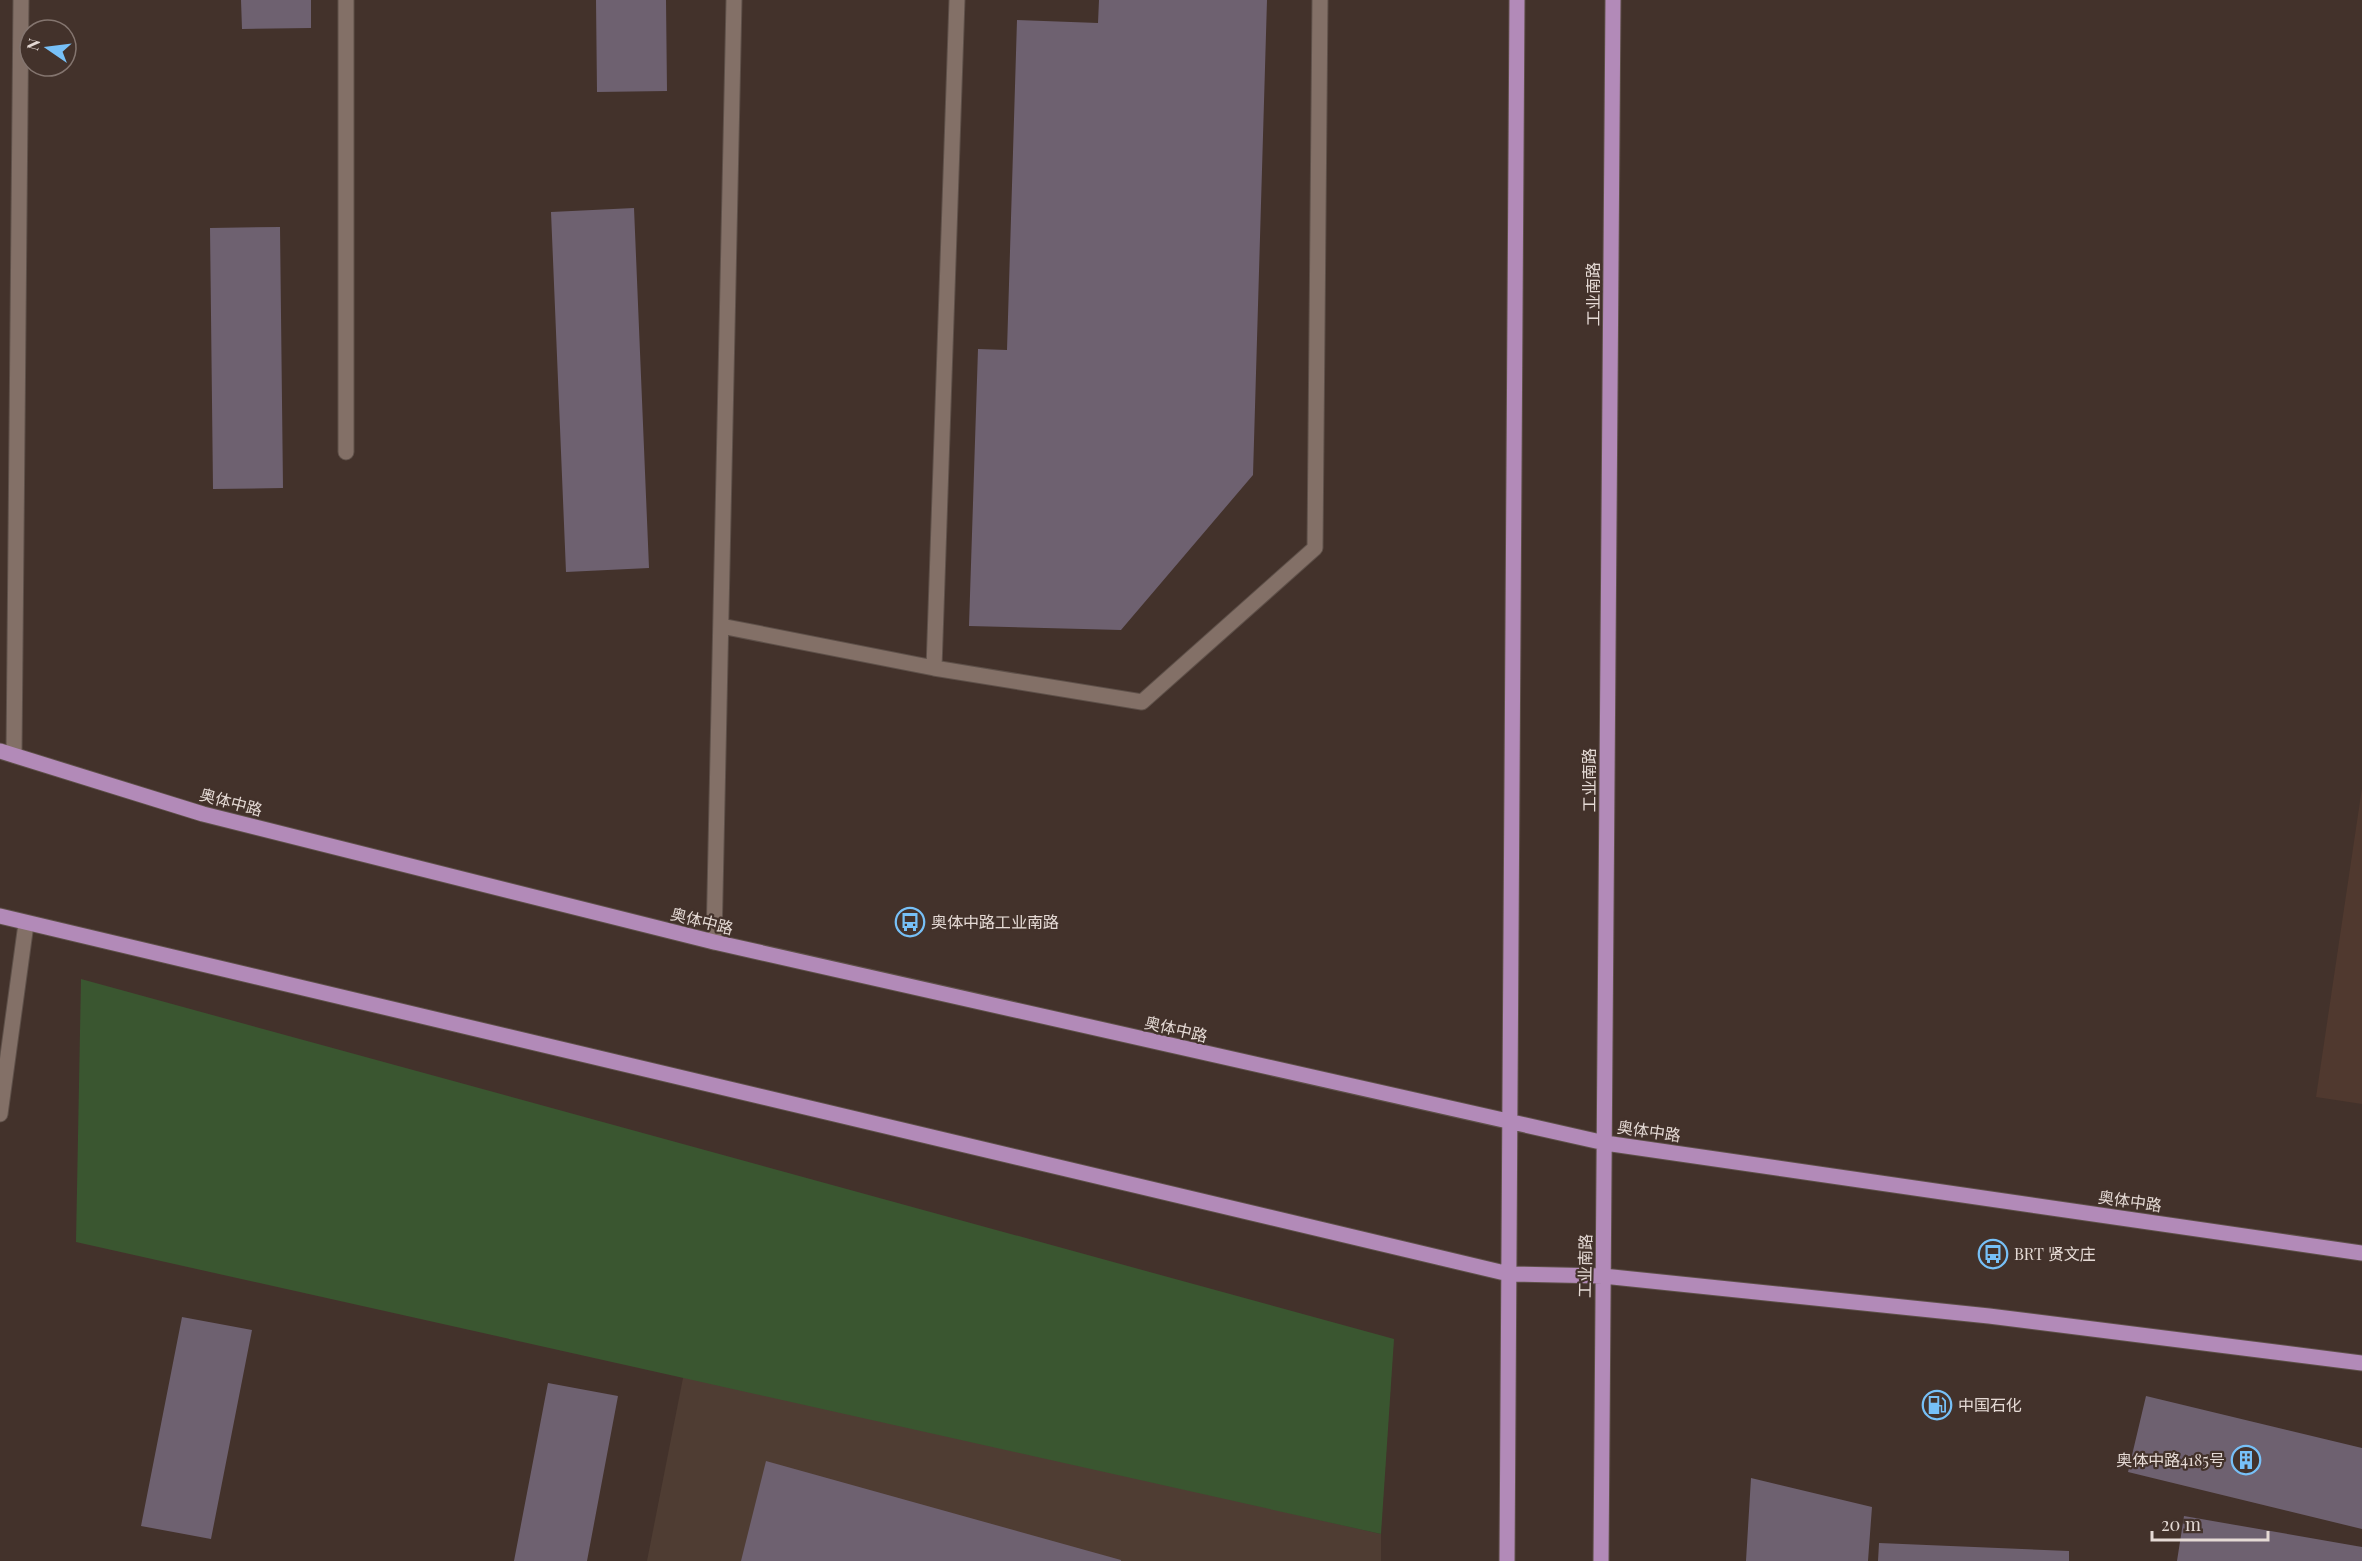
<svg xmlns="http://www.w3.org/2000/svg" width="2362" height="1561" viewBox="0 0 2362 1561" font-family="'Playfair Display','Noto Sans SC',serif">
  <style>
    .commercial { fill: #4f3d33 }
    .built { fill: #50392f }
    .green { fill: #3a5630 }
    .building { fill: #6e6170 }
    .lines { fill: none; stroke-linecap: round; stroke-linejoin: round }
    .minor-casing { stroke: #5e5049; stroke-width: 17 }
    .major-casing { stroke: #5e5049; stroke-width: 17 }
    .minor { stroke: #837067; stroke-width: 15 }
    .major { stroke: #b28ab8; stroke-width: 15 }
    .labels { text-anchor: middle; stroke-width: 4.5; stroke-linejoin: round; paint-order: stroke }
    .street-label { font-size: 16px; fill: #e5dad5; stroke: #43322b }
    .poi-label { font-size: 16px; fill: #e5dad5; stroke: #43322b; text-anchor: start }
  </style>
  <rect width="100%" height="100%" fill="#43322b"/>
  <path class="commercial" d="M684,1373l697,161v27h-734z"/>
  <path class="built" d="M2362,788v316l-46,-7z"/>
  <path class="green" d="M81,979l1313,360 -13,195 -1305,-292z"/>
  <path class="building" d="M241,0h70v28l-69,1z
    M596,0h70l1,91 -70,1z
    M1099,0h168l-14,475 -132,155 -152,-4 9,-277 29,1 10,-330 81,3z
    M634,208l15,360 -83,4 -15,-360z
    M280,227l3,261 -70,1 -3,-261z
    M182,1317l70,13 -41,209 -70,-13z
    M548,1383l70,13 -31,165h-73z
    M2146,1396l216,52v81l-234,-57z
    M766,1461l355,99v1h-380z
    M1751,1478l121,29 -4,54h-122z
    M2184,1516l178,31v14h-185z
    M1879,1543l190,8v10h-191z"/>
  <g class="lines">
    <g class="minor-casing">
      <path id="minor" d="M346,452v-452
        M721,626l213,42 208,34 173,-154 5,-548
        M934,668l23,-668
        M14,755l7,-755
        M714,942l20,-942
        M0,1114l26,-190"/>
    </g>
    <g class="major-casing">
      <path id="major" d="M0,751l203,63 511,128 891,201 757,110
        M0,916l1509,358 94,2 386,40 373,47
        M1507,1561l10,-1561
        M1601,1561l12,-1561"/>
    </g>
    <use href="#minor" class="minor"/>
    <use href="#major" class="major"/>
  </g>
  <defs>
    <g id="bus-ring" transform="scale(1.5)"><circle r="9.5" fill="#43322b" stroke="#77c0f7" stroke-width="1.5"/><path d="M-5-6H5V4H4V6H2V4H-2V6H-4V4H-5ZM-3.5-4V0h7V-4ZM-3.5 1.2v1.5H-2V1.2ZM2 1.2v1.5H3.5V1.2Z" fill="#77c0f7"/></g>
    <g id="fuel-ring" transform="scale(1.5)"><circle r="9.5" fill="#43322b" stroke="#77c0f7" stroke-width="1.5"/><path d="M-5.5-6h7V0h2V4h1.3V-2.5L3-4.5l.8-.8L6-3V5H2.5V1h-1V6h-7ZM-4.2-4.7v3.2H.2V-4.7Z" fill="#77c0f7"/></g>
    <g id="building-ring" transform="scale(1.5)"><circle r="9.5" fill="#43322b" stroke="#77c0f7" stroke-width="1.5"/><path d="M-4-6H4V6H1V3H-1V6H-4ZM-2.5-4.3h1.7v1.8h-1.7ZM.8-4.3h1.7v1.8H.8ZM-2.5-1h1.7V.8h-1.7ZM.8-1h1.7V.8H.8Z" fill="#77c0f7"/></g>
  </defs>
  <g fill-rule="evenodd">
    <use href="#bus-ring" x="910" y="922"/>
    <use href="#bus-ring" x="1993" y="1254"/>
    <use href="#fuel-ring" x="1937" y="1405"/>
    <use href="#building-ring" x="2246" y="1460"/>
  </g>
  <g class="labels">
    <g class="street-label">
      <text transform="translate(1593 294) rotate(-90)" y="6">工业南路</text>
      <text transform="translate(1589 780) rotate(-90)" y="6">工业南路</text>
      <text transform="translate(231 802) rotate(15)" y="6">奥体中路</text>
      <text transform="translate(702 921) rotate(14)" y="6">奥体中路</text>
      <text transform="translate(1176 1029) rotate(13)" y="6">奥体中路</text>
      <text transform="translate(1649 1131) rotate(8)" y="6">奥体中路</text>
      <text transform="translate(2130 1201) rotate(8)" y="6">奥体中路</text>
      <text transform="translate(1585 1266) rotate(-89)" y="6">工业南路</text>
    </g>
    <g class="poi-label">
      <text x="931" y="928">奥体中路工业南路</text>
      <text x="2014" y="1260">BRT 贤文庄</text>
      <text x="1958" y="1411">中国石化</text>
      <text x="2225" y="1466" text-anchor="end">奥体中路4185号</text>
    </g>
  </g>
  <g transform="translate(48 48) rotate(284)"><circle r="28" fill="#43322b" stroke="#84756f" stroke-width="1.5"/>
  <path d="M0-4.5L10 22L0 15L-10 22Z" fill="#77c0f7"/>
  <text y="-9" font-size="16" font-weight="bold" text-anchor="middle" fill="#e5dad5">N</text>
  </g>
  <path d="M2152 1531v9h116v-9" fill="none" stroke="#e5dad5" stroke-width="3"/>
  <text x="2161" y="1531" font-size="18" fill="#e5dad5" stroke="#43322b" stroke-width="4.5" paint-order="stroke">20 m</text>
</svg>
